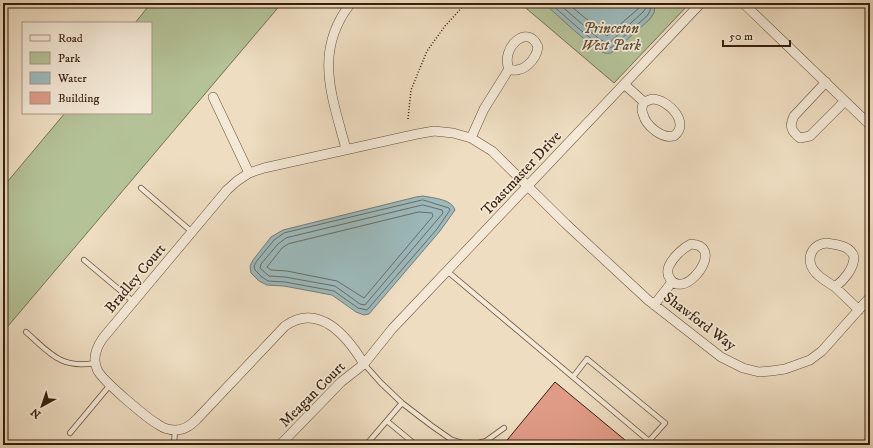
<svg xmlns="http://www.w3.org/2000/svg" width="873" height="448" viewBox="0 0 873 448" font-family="'IM FELL DW Pica',serif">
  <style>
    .green { fill: #b4c297; stroke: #767052 }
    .water { fill: #9cbabc; stroke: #747c76 }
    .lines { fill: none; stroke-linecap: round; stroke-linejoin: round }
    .shore { stroke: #6a6c64; stroke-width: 1 }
    .building { fill: #e09b87; stroke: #371f0c }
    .service-casing { stroke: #654e39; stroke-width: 6 }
    .minor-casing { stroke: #654e39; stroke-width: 10 }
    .path { stroke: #371f0c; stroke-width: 1.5; stroke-dasharray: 1 2; stroke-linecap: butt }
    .service { stroke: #f4e9d7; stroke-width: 4.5 }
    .minor { stroke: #f4e9d7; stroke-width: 9 }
    .labels { text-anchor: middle; stroke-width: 3.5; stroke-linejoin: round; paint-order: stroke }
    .park-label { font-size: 15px; font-style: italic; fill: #5c5036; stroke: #f4e9d7 }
    .street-label { font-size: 15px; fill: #371f0c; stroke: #f4e9d7 }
  </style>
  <rect width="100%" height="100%" fill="#eeddc1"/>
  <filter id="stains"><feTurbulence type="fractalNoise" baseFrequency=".005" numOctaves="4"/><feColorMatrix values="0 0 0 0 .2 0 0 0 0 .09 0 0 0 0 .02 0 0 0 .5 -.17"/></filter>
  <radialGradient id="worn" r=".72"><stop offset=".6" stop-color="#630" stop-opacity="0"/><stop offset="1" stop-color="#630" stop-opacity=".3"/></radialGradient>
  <path class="green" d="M151,3h131l-279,329v-145l62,-74h86v-90h-16z
    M520,3h170l-76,80z"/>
  <path class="water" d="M544,3h111l-1,10 -4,6 -36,32c-3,2 -5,3 -9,2 -11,-3 -50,-40 -61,-50z
    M423,196c10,2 29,3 32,14l-15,21 -71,83 -5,1 -8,-3 -24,-17 -48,-9 -17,-1 -8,-4 -8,-8 -1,-7 3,-6 18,-23 12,-7 133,-33z"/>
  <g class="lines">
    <path class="shore" d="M550,3c12,10 46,43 58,46l4,-2 35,-31 3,-5 1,-8
      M558,3l40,35 10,6 35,-32 3,-4v-5
      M567,3l40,33 32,-28 1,-5
      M423,200l26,8 1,2 -13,19 -70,81 -9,-2 -24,-17 -49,-9 -17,-1 -6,-4 -7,-7 -1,-4 2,-4 18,-22 10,-7z
      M423,205l19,5 1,3 -78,92 -5,-1 -25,-18 -50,-9 -16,-1 -9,-8 1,-4 17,-20 8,-6z
      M419,212l13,1 1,3 -69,82 -27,-17 -50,-10 -16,-1 -4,-3 15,-19 6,-4z"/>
  </g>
  <path class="building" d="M555,382l76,63h-128z"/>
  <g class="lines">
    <g class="service-casing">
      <path id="service" d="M141,188l51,44
        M84,260l50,42
        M447,271l202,170 16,-18 -78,-64 -14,18
        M26,332c24,21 34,37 69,31
        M364,364l17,19 21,20 30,23 20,14 17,5
        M387,421l29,24
        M70,433l40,-48
        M174,445l1,-15
        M366,445l36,-42
        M471,445l15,-4 18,-13"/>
    </g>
    <g class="minor-casing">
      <path id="minor" d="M743,3l127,122
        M826,82l-32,34c-5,10 -3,15 6,22l10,-2 35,-35
        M624,84l20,18
        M213,97l36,76
        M652,99c16,0 39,24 22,37 -12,3 -28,-10 -31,-22 -2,-4 -1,-8 1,-12z
        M471,138l13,-29 25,-40c-9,-21 19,-47 29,-22 -2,13 -15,27 -29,22
        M346,149c-14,-53 -33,-98 5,-146
        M826,243c11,2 24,2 28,14 0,12 -11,24 -19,30 -6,-4 -13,-8 -18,-13 -12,-11 -8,-29 9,-31z
        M691,244c30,2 6,38 -9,40 -10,2 -17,-9 -13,-18 4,-9 14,-18 22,-22z
        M835,287l24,23
        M654,305l18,-23
        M364,364c-17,-28 -45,-62 -79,-38l-88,93c-6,6 -12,11 -21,11 -6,0 -13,-2 -17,-5 -11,-6 -59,-46 -62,-56 -5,-11 -1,-21 6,-31l124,-148 10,-9 12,-8 15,-5 153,-34 17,-3 19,2 18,5 21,13 74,73 82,76 73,57 22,11 16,4 12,-1 14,-2 25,-9 12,-9 48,-54
        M280,445l61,-63 23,-18 28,-35 309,-326"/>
    </g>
    <path class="path" d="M408,119l3,-29 16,-39 18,-25 21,-23"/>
    <use href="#service" class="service"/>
    <use href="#minor" class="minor"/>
  </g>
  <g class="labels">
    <g class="park-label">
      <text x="611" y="33">Princeton<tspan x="611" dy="17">West Park</tspan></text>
    </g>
    <g class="street-label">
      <text transform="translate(521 173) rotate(-47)" y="5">Toastmaster Drive</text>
      <text transform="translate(135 278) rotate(-50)" y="5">Bradley Court</text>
      <text transform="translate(700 321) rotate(37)" y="5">Shawford Way</text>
      <text transform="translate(312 394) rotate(-45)" y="5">Meagan Court</text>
    </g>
  </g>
  <rect width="873" height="448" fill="none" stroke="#eeddc1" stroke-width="16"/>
  <rect x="4" y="4" width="865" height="440" fill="none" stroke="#371f0c" stroke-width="2"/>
  <rect x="8" y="8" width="857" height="432" fill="none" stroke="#371f0c"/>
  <rect x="22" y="22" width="130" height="92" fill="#f4e9d7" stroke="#a89886"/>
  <rect x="30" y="35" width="20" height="6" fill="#f4e9d7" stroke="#a89886"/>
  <text x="58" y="42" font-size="12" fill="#371f0c">Road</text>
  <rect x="30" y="52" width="20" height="12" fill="#b4c297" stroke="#a89886"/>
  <text x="58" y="62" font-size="12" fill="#371f0c">Park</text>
  <rect x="30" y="72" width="20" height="12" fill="#9cbabc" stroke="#a89886"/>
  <text x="58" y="82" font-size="12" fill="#371f0c">Water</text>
  <rect x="30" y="92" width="20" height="12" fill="#e09b87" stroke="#a89886"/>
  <text x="58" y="102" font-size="12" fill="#371f0c">Building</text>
  <g transform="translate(42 406) rotate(220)" stroke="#f4e9d7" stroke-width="3" paint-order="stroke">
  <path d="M0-3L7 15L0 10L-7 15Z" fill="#371f0c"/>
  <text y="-6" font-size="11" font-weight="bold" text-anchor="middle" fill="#371f0c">N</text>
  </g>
  <path d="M723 40v6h67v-6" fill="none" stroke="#371f0c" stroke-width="2"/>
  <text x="729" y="40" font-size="12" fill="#371f0c" stroke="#f4e9d7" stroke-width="3" paint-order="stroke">50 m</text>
  <rect width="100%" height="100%" filter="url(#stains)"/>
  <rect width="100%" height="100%" fill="url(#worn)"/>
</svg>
